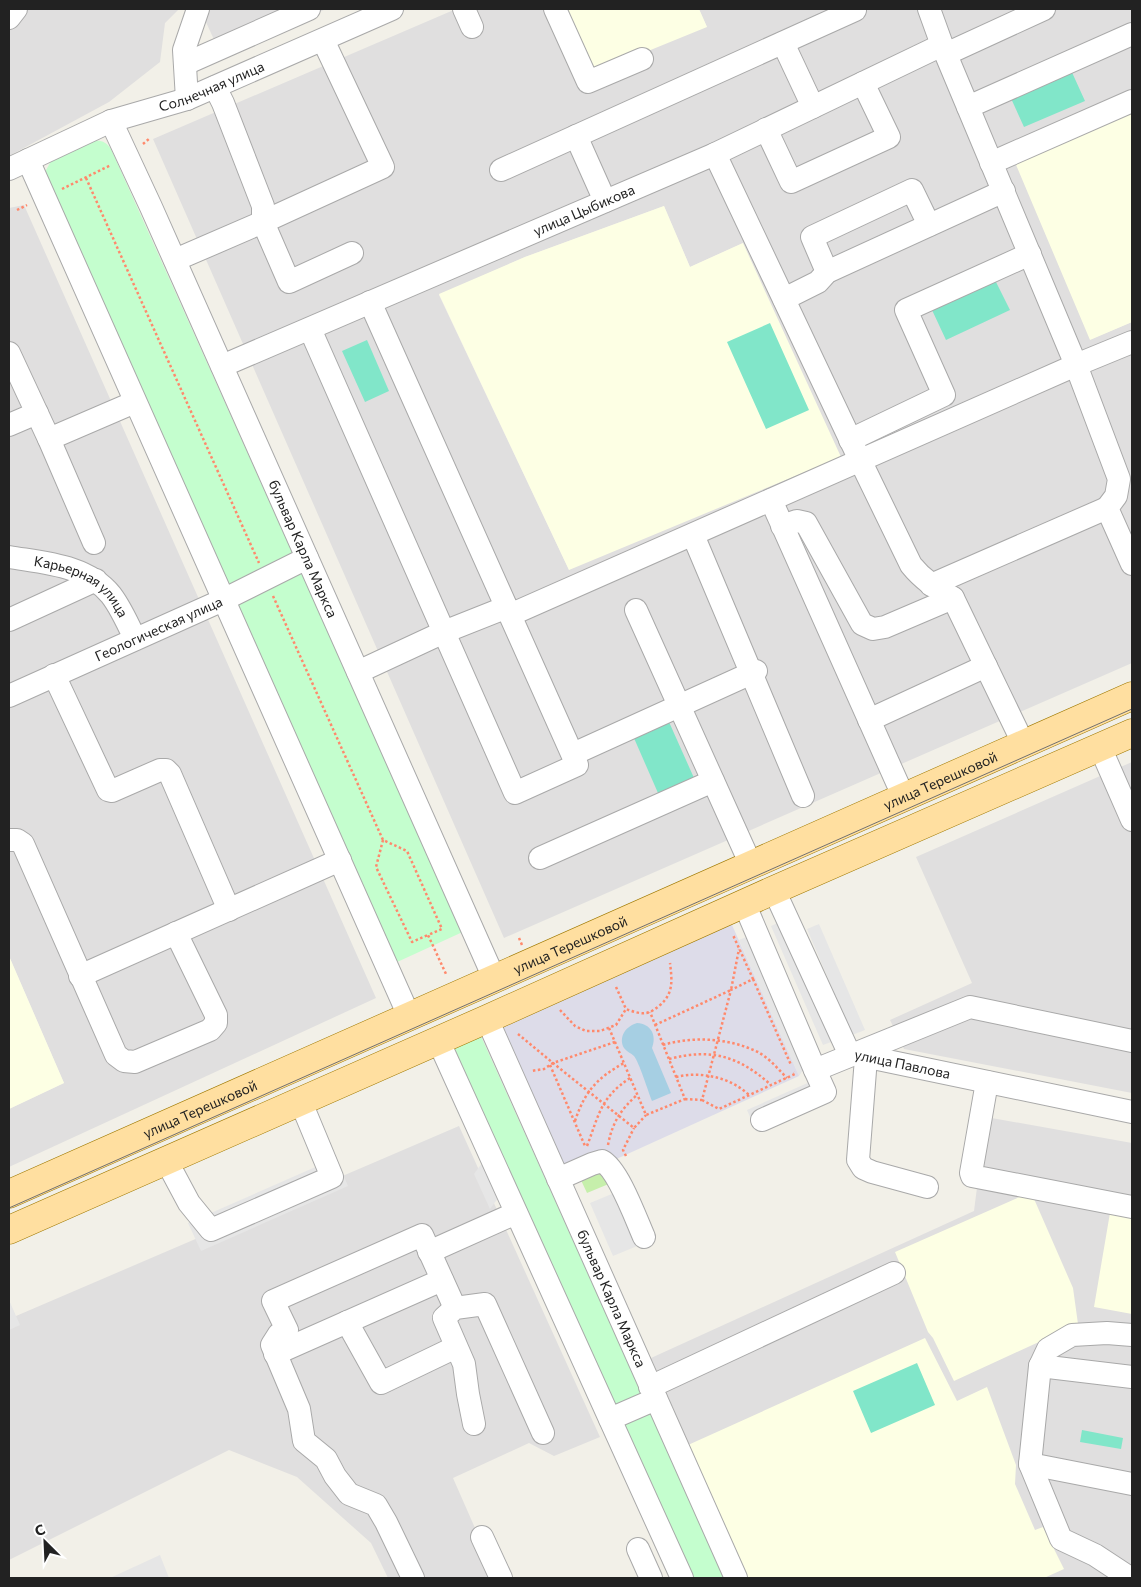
<svg xmlns="http://www.w3.org/2000/svg" width="1141" height="1587" viewBox="0 0 1141 1587" font-family="Commissioner,sans-serif">
  <style>
    .residential { fill: #e0dfdf; fill-rule: evenodd }
    .education { fill: #fdffe4 }
    .grass { fill: #c6efab }
    .park { fill: #c4fece }
    .pitch { fill: #81e6c9 }
    .parking { fill: #e6e6e6 }
    .plaza { fill: #dddce9 }
    .water { fill: #a6cfe3 }
    .lines { fill: none; stroke-linecap: round; stroke-linejoin: round }
    .minor-casing { stroke: #a9a9a9; stroke-width: 24 }
    .major-casing { stroke: #9f7900; stroke-width: 29 }
    .path { stroke: #ff896c; stroke-width: 2.5; stroke-dasharray: 2.5 2.5; stroke-linecap: butt }
    .minor { stroke: #fff; stroke-width: 22 }
    .major { stroke: #ffdfa0; stroke-width: 28 }
    .tram { stroke: #707070; stroke-width: 1 }
    .labels { text-anchor: middle; stroke-width: 5; stroke-linejoin: round; paint-order: stroke }
    .street-label { font-size: 14px; fill: #222; stroke: #fff }
  </style>
  <rect width="100%" height="100%" fill="#f2f0e8"/>
  <path class="residential" d="M9,9h170l-14,14 -5,39 -51,40 -100,54z
    M200,9h126l-105,46z
    M456,9h108l143,18 -8,-18h433v100l-41,230 41,-17v341l-628,275 -351,-799zM664,206l26,61 53,-24 -174,327 -130,-275 86,-38z
    M24,205l352,793 -367,169v-58l55,-26 -55,-127v-748z
    M1132,762v331l-228,-44 -14,-29 82,-37 -56,-126z
    M986,1117l146,26v435h-384l-97,-220 323,-147z
    M459,1126l141,311 -46,19 -25,-13 -76,35 44,100h-109l-17,-35 -74,-66 -68,-27 -220,110v-241z"/>
  <path class="education" d="M564,9h135l8,18 -108,44 -7,-2z
    M1132,109v213l-42,18 -76,-180z
    M664,206l26,61 53,-24 98,214 -272,113 -130,-276 86,-37z
    M9,956l55,127 -55,26z
    M1031,1192l42,96 5,36 -124,57 -21,-43 -5,-6 -33,-80z
    M1111,1207l21,4v103l-38,-7z
    M925,1338l32,63 30,-14 29,78 -1,19 20,46 8,-3 21,42 -20,9h-298l-58,-133z"/>
  <path class="grass" d="M598,1169l13,14 -24,10 -7,-15z"/>
  <path class="park" d="M93,141c9,-1 13,1 18,8l181,403 -1,4 -56,28h-7l-183,-412 6,-11z
    M301,574l5,3 161,353 -72,33 -158,-357 5,-6 54,-25z
    M480,1034l162,360 -26,13 -163,-360z
    M651,1413l74,165h-34l-69,-151 3,-7z"/>
  <path class="pitch" d="M1070,68l15,33 -61,26 -15,-33z
    M995,280l15,30 -64,30 -14,-30z
    M770,323l39,87 -43,19 -39,-87z
    M367,340l22,51 -24,11 -23,-51z
    M665,713l29,65 -36,15 -28,-64z
    M917,1363l18,42 -64,28 -18,-42z
    M1082,1430l41,8 -2,11 -41,-7z"/>
  <path class="parking" d="M782,921l52,120 -11,4 -52,-119z
    M819,924l46,106 -13,5 -45,-106z
    M766,929l52,119 -19,28 -60,-136z
    M812,1081l9,21 -65,29 -9,-21z
    M336,1158l12,28 -147,65 -13,-28z
    M485,1159l16,35 -11,15 -16,-35z
    M619,1191l23,53 -29,12 -23,-53z
    M9,1300l11,25 -11,5z
    M160,1555l9,23h-59z"/>
  <path class="plaza" d="M724,922l8,3 67,151 -231,105 -65,-151 2,-11z"/>
  <path class="water" d="M637,1023c14,1 20,12 15,25l19,45 -19,8c-4,-10 -13,-39 -18,-45 -3,-3 -7,-4 -10,-8 -6,-11 2,-22 13,-25z"/>
  <g class="lines">
    <g class="minor-casing">
      <g id="minor">
        <path d="M464,9l8,18"/>
        <path d="M555,9l33,73 54,-23"/>
        <path d="M929,9l13,36 134,320 43,114 -3,17 -9,12 25,56"/>
        <path d="M9,18l7,-9"/>
        <path d="M783,43l30,64"/>
        <path d="M946,54l98,-45"/>
        <path d="M185,64l124,-55"/>
        <path d="M215,87l8,16 40,103v16l26,60 63,-29"/>
        <path d="M187,99l-3,-49 14,-41"/>
        <path d="M968,107l164,-73"/>
        <path id="s1" d="M111,121l40,86 343,771"/>
        <path d="M766,129l25,53 98,-45 -26,-54"/>
        <path d="M576,136l29,65"/>
        <path d="M715,154l145,306 51,105c12,15 25,23 42,33l71,147"/>
        <path d="M28,160l381,856"/>
        <path d="M991,163l141,-62"/>
        <path id="s2" d="M9,169l102,-48 76,-22 205,-90"/>
        <path d="M501,170l354,-160 -1,-1"/>
        <path d="M175,260l88,-38 120,-55 -60,-127"/>
        <path d="M827,272l-15,-35 100,-47 17,35"/>
        <path d="M784,299l34,-17 9,-10 177,-81"/>
        <path d="M310,329l205,464 62,-28 -207,-463"/>
        <path d="M9,353l40,86 86,-37"/>
        <path id="s3" d="M222,366l493,-212 227,-109"/>
        <path d="M9,425l28,-12"/>
        <path d="M49,439l45,104"/>
        <path d="M850,440l94,-45 -38,-85 124,-56"/>
        <path d="M771,500l133,298"/>
        <path d="M782,526l15,-5 9,2 56,101 11,5 12,-2 68,-29"/>
        <path d="M693,535l110,261"/>
        <path id="s4" d="M9,557c35,6 78,8 102,38 10,13 17,29 24,44"/>
        <path d="M931,585l176,-77"/>
        <path d="M636,610l115,255"/>
        <path d="M510,615l566,-250 56,-23"/>
        <path d="M9,620l87,-40"/>
        <path d="M358,672l86,-40 63,-25"/>
        <path d="M54,675l54,115 4,1 48,-21h6l4,4 59,136"/>
        <path id="s5" d="M9,696l214,-96 84,-42"/>
        <path d="M869,720l117,-54"/>
        <path d="M1100,747l32,73"/>
        <path d="M582,750l174,-79"/>
        <path d="M9,840h8l6,4 93,211 8,6 11,1 75,-32 6,-7v-8l-40,-82"/>
        <path d="M540,858l173,-77"/>
        <path id="s6" d="M774,890l75,163 283,59"/>
        <path d="M744,903l71,167 155,-63 162,34"/>
        <path d="M80,976l260,-116"/>
        <path id="s7" d="M487,1019l249,559"/>
        <path d="M438,1040l244,538"/>
        <path d="M866,1058l-8,102 5,8 9,4 55,15"/>
        <path d="M987,1082l-16,91 1,3 160,31"/>
        <path d="M762,1120l63,-28 -10,-22"/>
        <path d="M166,1160l23,43 22,27 121,-53 -32,-77"/>
        <path d="M558,1179l34,-15 10,-3c16,8 34,58 42,76"/>
        <path d="M429,1252l87,-39"/>
        <path d="M347,1322l34,61 75,-36"/>
        <path d="M275,1354l167,-74"/>
        <path d="M1040,1366l92,11"/>
        <path d="M650,1387l244,-114"/>
        <path d="M610,1419l46,-20"/>
        <path d="M474,1424l-6,-30 -4,-30 -20,-46 11,-10 30,-4 58,129"/>
        <path d="M1030,1464l102,20"/>
        <path d="M482,1537l19,41"/>
        <path d="M638,1549l13,29"/>
        <path d="M413,1578l-27,-56 -10,-17 -27,-11 -14,-18 -9,-17 -22,-18 -5,-32 -27,-64 7,-11 8,-4 -14,-29 149,-66 33,73"/>
        <path d="M1130,1578l-35,-23 -34,-16 -31,-75 10,-98 8,-17 24,-14 35,-2 25,2"/>
      </g>
    </g>
    <g class="major-casing">
      <g id="major">
        <path id="s8" d="M9,1194l1123,-498"/>
        <path d="M9,1230l478,-211 287,-129 358,-157"/>
      </g>
    </g>
    <path class="path" d="M143,144l7,-6
      M86,178l173,385
      M62,189l49,-24
      M17,210l10,-5
      M273,596l110,244 24,11 35,78 -14,6 18,39
      M383,840l-7,27 36,75 16,-7
      M519,938l3,7
      M753,979l38,86
      M616,987l10,22
      M560,1010l15,16 11,5h14l16,-6 10,-16c5,2 14,5 19,4 5,0 10,-4 14,-7 15,-12 13,-26 11,-43
      M655,1025l76,-35 8,-41
      M609,1028l37,87 39,-16 -35,-87
      M518,1034l35,29 -9,6 -13,2
      M615,1042l-62,21 81,65 12,-13
      M663,1045c30,-9 66,-7 95,7 11,6 20,17 29,26
      M669,1059c42,-11 70,-3 102,26
      M550,1065l35,81
      M676,1077c25,-6 54,0 73,18
      M685,1099l17,1 29,-110 22,-11 -20,-44
      M702,1100l17,9 76,-35 -1,-2
      M575,1121c10,-30 22,-43 49,-58
      M608,1145c4,-22 13,-36 29,-50
      M587,1146c12,-31 13,-48 43,-68
      M626,1156l-3,-6 11,-22"/>
    <use href="#minor" class="minor"/>
    <use href="#major" class="major"/>
    <path class="tram" d="M9,1208l1123,-499"/>
  </g>
  <g class="labels">
    <g class="street-label">
      <text dy="5" stroke="none"><textPath href="#s2" startOffset="219">Солнечная улица</textPath></text>
      <text dy="5" stroke="none"><textPath href="#s3" startOffset="394">улица Цыбикова</textPath></text>
      <text dy="5" stroke="none"><textPath href="#s1" startOffset="469">бульвар Карла Маркса</textPath></text>
      <text dy="5" stroke="none"><textPath href="#s4" startOffset="81">Карьерная улица</textPath></text>
      <text dy="5" stroke="none"><textPath href="#s5" startOffset="164">Геологическая улица</textPath></text>
      <text dy="5" stroke="none"><textPath href="#s8" startOffset="1019">улица Терешковой</textPath></text>
      <text dy="5" stroke="none"><textPath href="#s8" startOffset="614">улица Терешковой</textPath></text>
      <text dy="5" stroke="none"><textPath href="#s6" startOffset="234">улица Павлова</textPath></text>
      <text dy="5" stroke="none"><textPath href="#s8" startOffset="209">улица Терешковой</textPath></text>
      <text dy="5" stroke="none"><textPath href="#s7" startOffset="306">бульвар Карла Маркса</textPath></text>
    </g>
  </g>
  <rect width="1141" height="1587" fill="none" stroke="#222222" stroke-width="20"/>
  <g transform="translate(45 1542) rotate(336)" stroke="#ffffff" stroke-width="4" paint-order="stroke">
  <path d="M0-4L9 19L0 12L-9 19Z" fill="#222222"/>
  <text y="-8" font-size="14" font-weight="bold" text-anchor="middle" fill="#222222">С</text>
  </g>
</svg>
